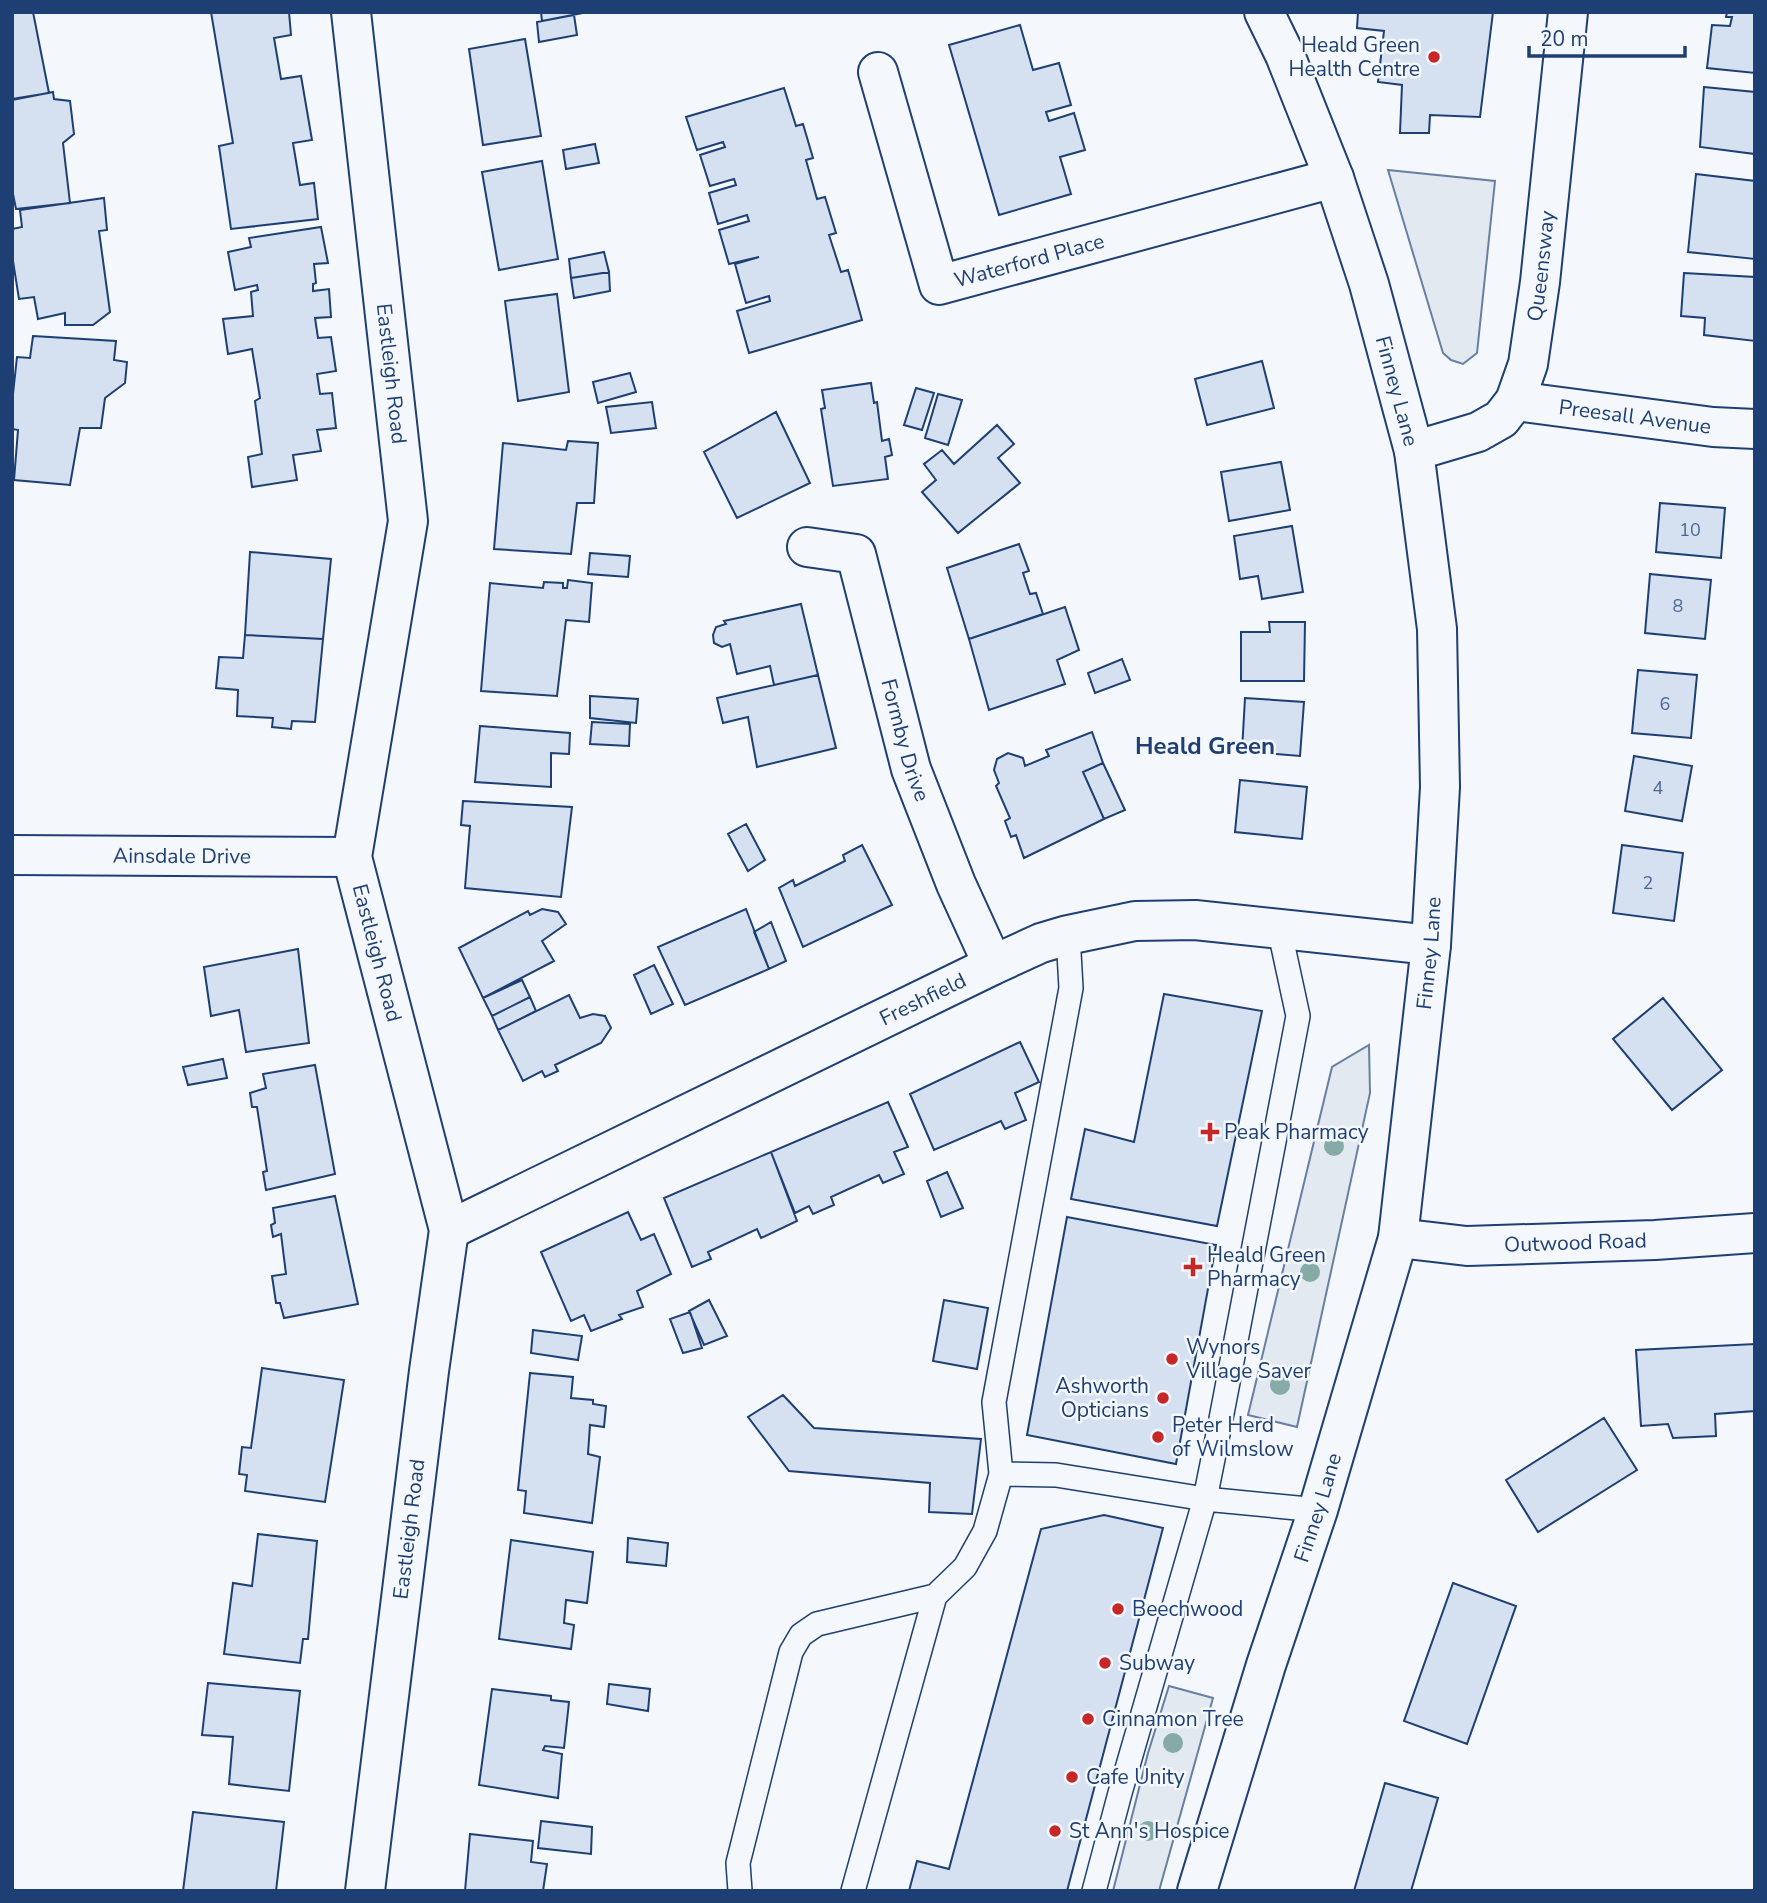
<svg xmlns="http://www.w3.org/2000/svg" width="1767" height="1903" viewBox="0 0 1767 1903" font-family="'Nunito Sans',sans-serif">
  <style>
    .green { fill: #e3e9f0; stroke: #687fa3; stroke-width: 2 }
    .building { fill: #d5e0f0; stroke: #1d3f73; stroke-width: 2 }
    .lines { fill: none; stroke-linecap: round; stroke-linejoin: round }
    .service-casing { stroke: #1d3f73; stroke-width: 26 }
    .minor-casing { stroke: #1d3f73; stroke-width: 42 }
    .tertiary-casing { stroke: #1d3f73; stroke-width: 42 }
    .service { stroke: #f4f7fb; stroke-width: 23 }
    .minor { stroke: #f4f7fb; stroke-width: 38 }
    .tertiary { stroke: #f4f7fb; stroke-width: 38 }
    .tree { fill: #86aba6 }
    .poi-dot { fill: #c62828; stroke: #f4f7fb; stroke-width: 2.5 }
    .labels { text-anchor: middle; stroke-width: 5; stroke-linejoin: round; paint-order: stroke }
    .number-label { font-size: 18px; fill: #4b6792 }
    .poi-label { font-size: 21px; fill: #1d3f73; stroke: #f4f7fb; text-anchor: start }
    .street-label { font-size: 21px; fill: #1d3f73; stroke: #f4f7fb }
    .quarter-label { font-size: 24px; font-weight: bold; fill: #1d3f73; stroke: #f4f7fb }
  </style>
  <rect width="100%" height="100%" fill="#f4f7fb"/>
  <path class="green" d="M1388,170l107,11 -18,172 -14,11 -12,-4 -8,-7z
    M1369,1045l1,48 -73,334 -49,-12 84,-348z
    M1169,1686l44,12 -54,193h-46l35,-138z"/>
  <path class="building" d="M12,12h21l16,81 -37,6z
    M211,12h78l2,23 -17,3 7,41 20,-3 11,64 -19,3 7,42 14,-2 4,36 -87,10 -12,-83 14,-3z
    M541,12h42v1l-41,8z
    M1358,12h135l-13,105 -50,-2 -1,18h-29l2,-48 -24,-3 6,-51 -27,-3z
    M1727,12h28v61l-48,-5 5,-43 18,1 2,-9h-6z
    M574,15l3,20 -38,7 -2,-20z
    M1020,25l13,45 26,-7 12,42 -25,7 3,9 25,-8 11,37 -25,7 11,37 -72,21 -50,-170z
    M525,39l16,97 -58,9 -14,-96z
    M1704,87l51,5v62l-55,-7z
    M784,88l12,38 7,-2 10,34 -7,2 11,39 8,-2 11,36 -7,2 12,37 7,-2 14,50 -113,33 -12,-42 33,-10 -1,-5 -23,7 -11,-39 24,-7 -30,7 -10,-34 30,-9 -2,-6 -29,9 -9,-31 27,-8 -2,-6 -24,7 -10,-31 25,-8 -2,-5 -26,8 -11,-33z
    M53,92l1,7 16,2 4,33 -11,9 7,60 -54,6 -4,-20v-89z
    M595,144l4,19 -33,6 -3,-19z
    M542,161l16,98 -59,11 -17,-98z
    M1696,174l59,7v78l-67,-7z
    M104,198l3,32 -8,1 11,81 -17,13h-28v-12l-27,6 -4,-22 -15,2 -7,-44v-26l10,-2 -2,-17z
    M321,227l7,36 -14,1 2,19 -3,1v7l16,-2 2,28 -16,1 3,20 13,-1 5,34 -19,3 3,20 12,-1 4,35 -19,2 4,21 -28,4 4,25 -45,7 -4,-30 14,-3 -7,-53 5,-3 -8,-49 -24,5 -5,-35 30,-3 -2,-24 7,-2 -1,-5 -22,5 -7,-38 23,-5 -2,-9z
    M604,252l5,20 -38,6 -2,-19z
    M609,272l1,19 -36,7 -3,-20z
    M1684,273l71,4v64l-51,-6 1,-17 -24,-2z
    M557,294l12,98 -51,9 -13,-100z
    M33,336l83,5 -2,19 13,2 -2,21 -20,15 -4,30h-21l-10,57 -56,-5 4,-50 -6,-1v-26l5,-46 13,1z
    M1262,361l12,47 -67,17 -12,-46z
    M630,373l6,19 -38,11 -5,-21z
    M871,383l3,20 3,-1 5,39 7,-2 3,16 -7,2 3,22 -55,7 -12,-77 4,-1 -3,-18z
    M916,388l18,5 -12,37 -18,-5z
    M938,394l24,6 -14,45 -23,-7z
    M652,402l4,26 -45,5 -5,-26z
    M776,412l34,71 -73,35 -33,-66z
    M997,425l17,19 -16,14 22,25 -62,50 -36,-41 14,-12 -12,-16 18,-14 12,14z
    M568,441l30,2 -4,60h-17l-6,51 -77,-5 9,-106 63,7z
    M1281,462l9,48 -61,11 -8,-49z
    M1660,503l65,5 -4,50 -65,-6z
    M1292,526l11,66 -41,7 -4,-23 -18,3 -6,-43z
    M1019,544l10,27 -6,2 7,21 6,-1 7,21 -74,25 -22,-71z
    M250,552l81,7 -8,80 -78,-4z
    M590,553l40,3 -2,21 -40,-3z
    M1650,574l61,6 -6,59 -60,-6z
    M568,580l24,3 -3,39 -23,-2 -9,76 -76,-5 9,-108 53,5 1,-6 19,1v5h4z
    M801,604l17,71 -44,10 -4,-19 -33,8 -7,-30 -8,3 -8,-4 -1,-8 3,-8 10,-3 -2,-3z
    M1065,607l14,43 -22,10 8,24 -76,26 -20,-71z
    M1269,622h36l-1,59h-63v-49h29z
    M245,635l78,4 -8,83 -23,-1 -1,8 -19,-2 1,-9 -36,-2 1,-26 -22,-2 3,-31 24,1z
    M1122,659l8,21 -35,13 -7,-20z
    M1638,670l59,5 -6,63 -59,-5z
    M818,675l18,73 -79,19 -9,-50 -25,6 -6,-25z
    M590,696l48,3 -2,24 -46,-5z
    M1245,698l59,4 -4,54 -58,-5z
    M592,722l38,2 -1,22 -39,-2z
    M480,726l90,7 -1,21 -18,-1v34l-76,-5z
    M1092,732l11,31 -20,9 21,47 -80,39 -8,-23 -5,2 -6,-16 5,-3 -14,-32 3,-3 -5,-13 3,-11 11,-6 15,5 2,8 24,-10 -3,-6z
    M1634,756l58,10 -10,55 -57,-10z
    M1103,763l22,47 -21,9 -21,-47z
    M1240,780l67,7 -5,52 -67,-7z
    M463,801l109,6 -11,90 -96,-9 5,-62 -9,-1z
    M746,824l19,36 -17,11 -20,-37z
    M862,845l30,60 -89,42 -24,-59 14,-8 2,6 50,-25 -2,-6z
    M1622,845l61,8 -9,68 -61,-8z
    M542,909l16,3 8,12 -24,17 12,20 -71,37 -24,-50 69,-37 2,4z
    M746,909l23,60 -84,36 -27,-58z
    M771,922l15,39 -17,8 -15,-37z
    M298,949l11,94 -63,9 -7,-42 -28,6 -7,-49z
    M654,965l19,39 -22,10 -17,-39z
    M522,980l8,17 -38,19 -9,-18z
    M1164,994l98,17 -45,215 -146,-27 14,-70 49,13z
    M569,995l11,23 13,-4 12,2 6,12 -10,15 -46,22 3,6 -13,6 -3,-6 -19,10 -25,-51z
    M530,997l6,14 -38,19 -6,-14z
    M1663,998l59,72 -50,40 -59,-71z
    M1020,1042l19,40 -24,11 11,27 -21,9 -4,-8 -67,29 -24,-56z
    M223,1059l4,19 -39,7 -5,-18z
    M315,1065l20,109 -69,16 -3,-18 4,-1 -10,-64h-5l-2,-14 16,-5 -3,-14z
    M888,1102l20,45 -14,5 10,22 -21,9 -4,-8 -48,22 3,8 -21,9 -4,-8 -14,7 -24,-61z
    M771,1152l26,69 -36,17 -4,-9 -49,23 3,7 -19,8 -28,-69z
    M947,1172l16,36 -22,9 -14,-36z
    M335,1196l23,108 -74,14 -4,-15h-4l-4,-27 14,-2 -5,-40 -8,3 -2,-12 4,-2 -2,-15z
    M628,1212l13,28 13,-6 17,40 -34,17 6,16 -24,8 3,4 -31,12 -7,-16 -13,6 -30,-69z
    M1067,1217l149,28 -40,219 -149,-29z
    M709,1300l18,36 -23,9 -15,-34z
    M944,1300l44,8 -11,61 -44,-8z
    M690,1312l12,36 -19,5 -13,-34z
    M533,1330l49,6 -4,24 -47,-7z
    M1755,1344v67l-40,3 1,22 -43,2 -5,-14 -27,2 -5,-76z
    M262,1368l82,12 -19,122 -80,-11 2,-16 -8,-1 3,-27 9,1z
    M530,1373l43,4 -2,21 22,2v4l13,2 -2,21 -14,-2 -2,29 12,3 -8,66 -68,-10 2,-22 -8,-1z
    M783,1395l31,33 167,11 -9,75 -43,-2 1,-29 -141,-12 -41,-54z
    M1604,1418l33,52 -99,62 -32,-52z
    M1104,1515l59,13 -96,363h-158l8,-30 32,8 92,-340z
    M258,1534l59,7 -9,98h-5l-3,24 -76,-9 9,-71 19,3z
    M628,1538l40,5 -2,23 -39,-4z
    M511,1540l82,12 -6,51 -21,-3 -2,23 10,2 -3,24 -72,-10z
    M1453,1583l63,23 -49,138 -63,-23z
    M208,1683l92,8 -11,100 -60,-7 4,-47 -31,-2z
    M609,1684l41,5 -2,22 -41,-7z
    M492,1689l59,7v4l18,2 -5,46 -19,-2 -2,4 19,4 -4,44 -79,-13z
    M1385,1783l53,15 -27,93h-57z
    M193,1812l91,10 -8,69h-93z
    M541,1821l51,6 -1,27 -53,-6z
    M470,1834l63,7 -2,21 16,2 -4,27h-78z"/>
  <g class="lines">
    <g class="service-casing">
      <path id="service" d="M1001,1474l55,1 149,24 113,11
        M740,1891l-2,-28 53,-211 10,-17 16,-11 118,-28 30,-29 20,-36 16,-57 -7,-72 77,-414 -3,-53
        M853,1891l82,-295
        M1094,1891l26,-98 85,-294 15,-75 78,-408 -19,-88"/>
    </g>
    <g class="minor-casing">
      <g id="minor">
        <path id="s1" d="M351,12l57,509 -56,336 97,373 -20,141 -64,520"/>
        <path id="s2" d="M878,72l61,213 395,-107"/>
        <path id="s3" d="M1515,401l198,26 42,2"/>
        <path id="s4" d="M1414,451l64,-19 23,-13 14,-18 13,-37 12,-82 28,-270"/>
        <path id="s5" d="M807,547l49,7 55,215 45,115 37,81"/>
        <path id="s6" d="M12,855l340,2"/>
        <path id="s7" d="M449,1230l544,-265 48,-22 27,-8 67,-14 60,-1 236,25"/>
      </g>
    </g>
    <g class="tertiary-casing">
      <g id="tertiary">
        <path id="s8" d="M1398,1238l69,8 188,-6 100,-7"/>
        <path id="s9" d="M1197,1891l69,-226 52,-155 80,-272 33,-293 9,-158 -3,-158 -23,-178 -45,-167 -35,-106 -49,-123 -21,-43"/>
      </g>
    </g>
    <use href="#service" class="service"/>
    <use href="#minor" class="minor"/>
    <use href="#tertiary" class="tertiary"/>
  </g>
  <g class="tree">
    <circle cx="1334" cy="1146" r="10"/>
    <circle cx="1310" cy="1272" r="10"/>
    <circle cx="1280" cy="1385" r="10"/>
    <circle cx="1173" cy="1743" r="10"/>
    <circle cx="1148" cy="1831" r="10"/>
  </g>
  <g class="poi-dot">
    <circle cx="1434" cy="57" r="7"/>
    <path d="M1206.5 1121.5h7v7h7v7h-7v7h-7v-7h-7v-7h7z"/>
    <path d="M1189.5 1256.5h7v7h7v7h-7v7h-7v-7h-7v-7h7z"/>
    <circle cx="1172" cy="1359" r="7"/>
    <circle cx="1163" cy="1398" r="7"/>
    <circle cx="1158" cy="1437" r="7"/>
    <circle cx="1118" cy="1609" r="7"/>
    <circle cx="1105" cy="1663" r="7"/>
    <circle cx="1088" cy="1719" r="7"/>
    <circle cx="1072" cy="1777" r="7"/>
    <circle cx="1055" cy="1831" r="7"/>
  </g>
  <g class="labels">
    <g class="number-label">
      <text x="1690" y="536">10</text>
      <text x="1678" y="612">8</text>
      <text x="1665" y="710">6</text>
      <text x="1658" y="794">4</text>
      <text x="1648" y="889">2</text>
    </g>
    <g class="poi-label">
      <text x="1420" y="52" text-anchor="end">Heald Green<tspan x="1420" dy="24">Health Centre</tspan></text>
      <text x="1224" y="1139">Peak Pharmacy</text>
      <text x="1207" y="1262">Heald Green<tspan x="1207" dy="24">Pharmacy</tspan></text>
      <text x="1186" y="1354">Wynors<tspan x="1186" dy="24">Village Saver</tspan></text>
      <text x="1149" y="1393" text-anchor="end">Ashworth<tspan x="1149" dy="24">Opticians</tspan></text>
      <text x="1172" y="1432">Peter Herd<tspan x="1172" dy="24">of Wilmslow</tspan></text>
      <text x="1132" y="1616">Beechwood</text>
      <text x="1119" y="1670">Subway</text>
      <text x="1102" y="1726">Cinnamon Tree</text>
      <text x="1086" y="1784">Cafe Unity</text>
      <text x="1069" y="1838">St Ann's Hospice</text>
    </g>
    <g class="street-label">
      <text dy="7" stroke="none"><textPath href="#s2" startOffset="315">Waterford Place</textPath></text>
      <text dy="7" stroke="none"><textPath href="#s4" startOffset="254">Queensway</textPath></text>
      <text dy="7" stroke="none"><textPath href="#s1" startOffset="364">Eastleigh Road</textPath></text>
      <text transform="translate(1397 391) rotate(75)" y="7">Finney Lane</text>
      <text dy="7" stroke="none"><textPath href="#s3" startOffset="121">Preesall Avenue</textPath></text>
      <text dy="7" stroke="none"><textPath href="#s5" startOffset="242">Formby Drive</textPath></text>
      <text dy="7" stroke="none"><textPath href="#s6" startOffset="170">Ainsdale Drive</textPath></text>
      <text dy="7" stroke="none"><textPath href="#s1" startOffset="952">Eastleigh Road</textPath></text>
      <text dy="7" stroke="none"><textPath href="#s9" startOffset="970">Finney Lane</textPath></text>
      <text dy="7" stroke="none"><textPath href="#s7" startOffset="527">Freshfield</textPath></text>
      <text dy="7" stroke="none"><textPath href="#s8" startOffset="178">Outwood Road</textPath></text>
      <text dy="7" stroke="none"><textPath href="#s9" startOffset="402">Finney Lane</textPath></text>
      <text transform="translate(409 1529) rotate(-83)" y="7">Eastleigh Road</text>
    </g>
    <g class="quarter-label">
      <text x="1205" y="754">Heald Green</text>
    </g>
  </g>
  <rect width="1767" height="1903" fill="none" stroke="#1d3f73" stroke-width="28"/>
  <path d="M1529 46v10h156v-10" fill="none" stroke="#1d3f73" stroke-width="3.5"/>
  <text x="1540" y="46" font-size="21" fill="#1d3f73" stroke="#f4f7fb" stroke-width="5" paint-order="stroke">20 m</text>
</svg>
